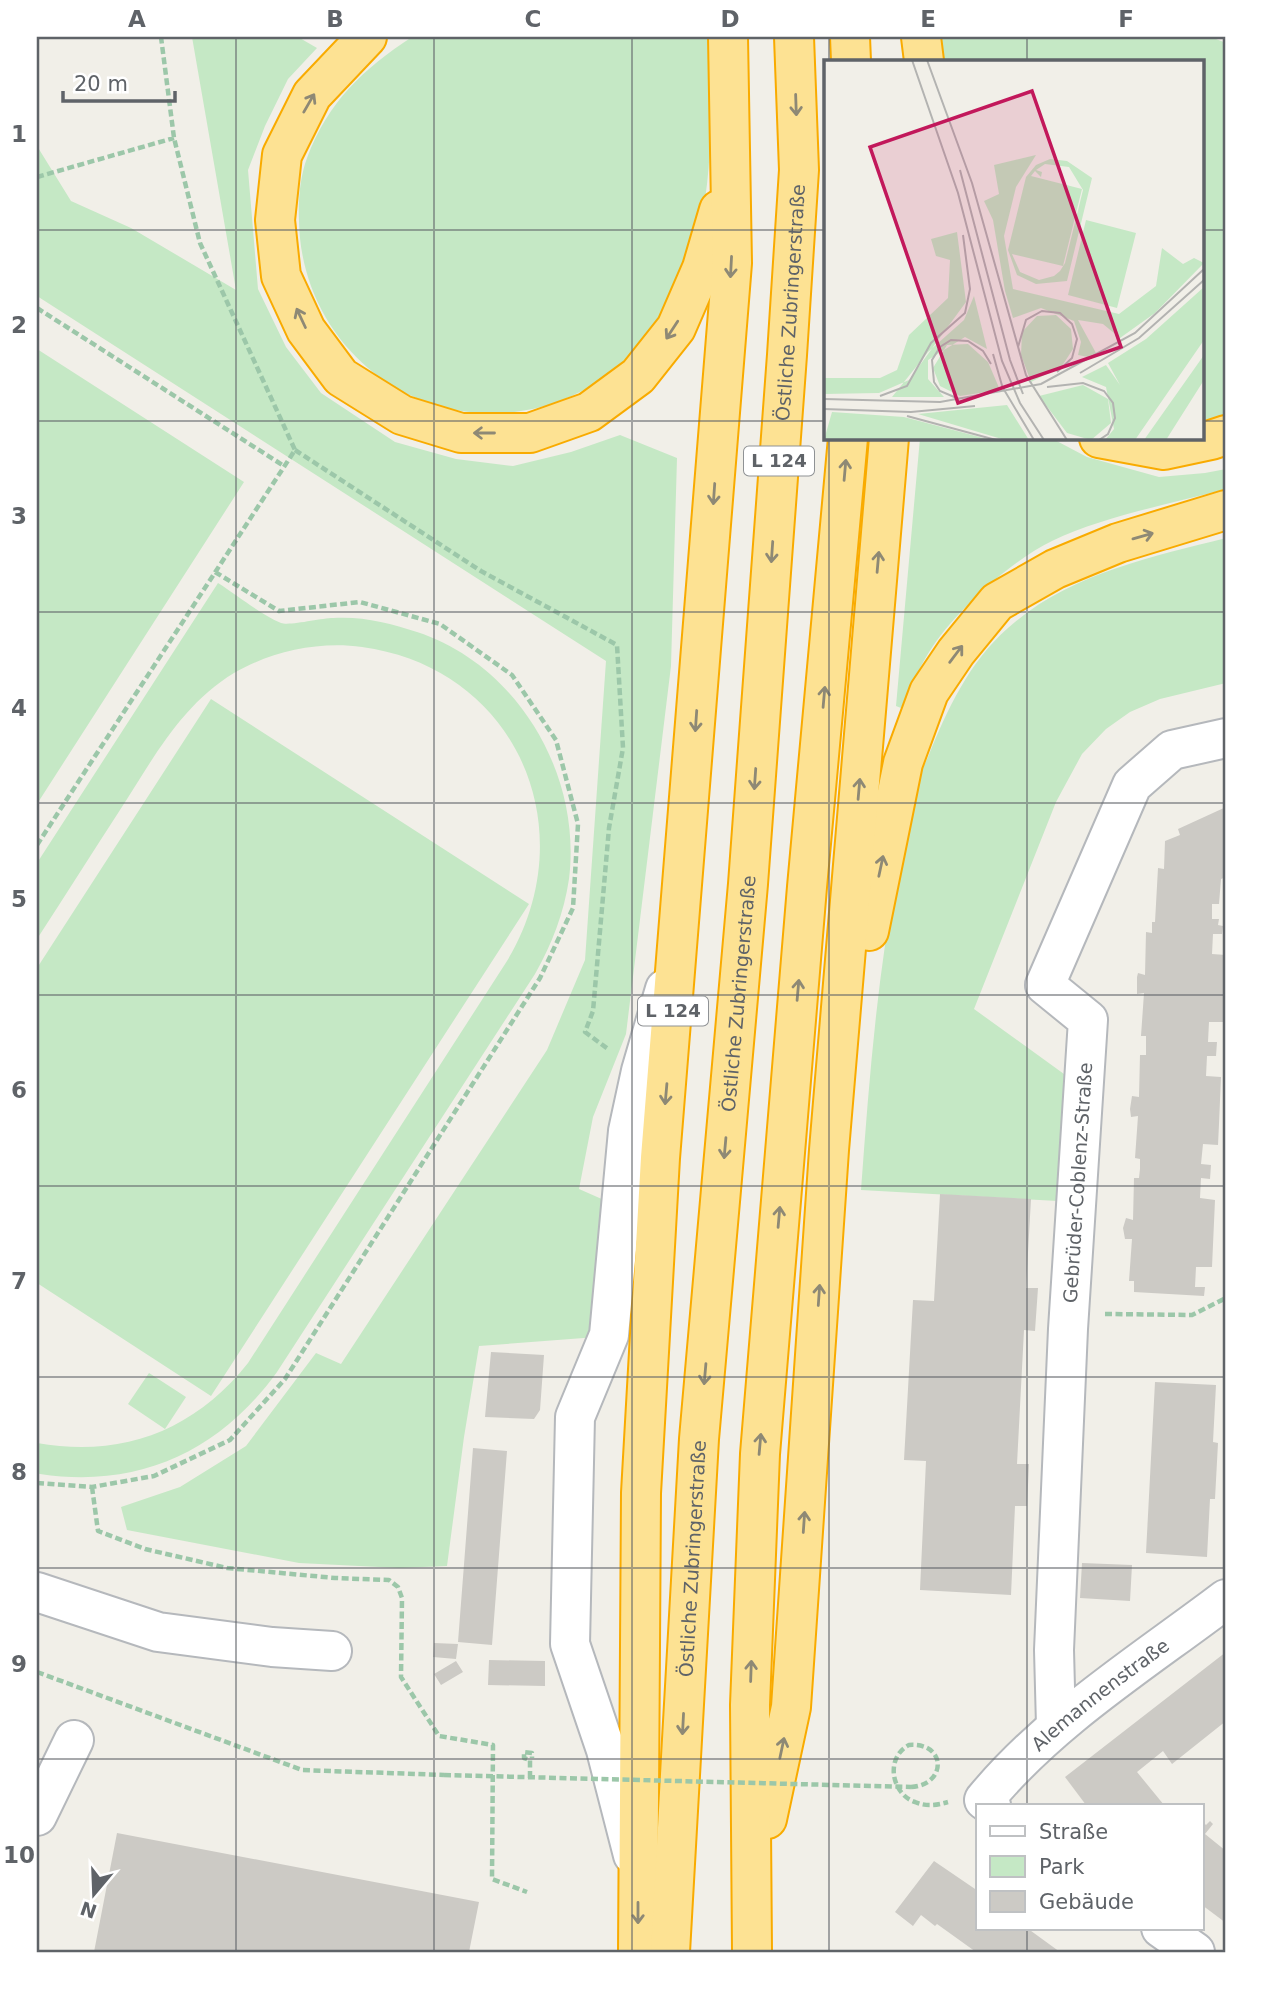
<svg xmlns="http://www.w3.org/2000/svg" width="1263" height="1989" viewBox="0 0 1263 1989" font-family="'DejaVu Sans',sans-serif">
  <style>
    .green { fill: #c5e8c5 }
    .building { fill: #cccac5 }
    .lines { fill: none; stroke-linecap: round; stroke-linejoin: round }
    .minor-casing { stroke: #b5b8bc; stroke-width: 42 }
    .highway-casing { stroke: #f9ab00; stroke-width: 42 }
    .path { stroke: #9cc7a9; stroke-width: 4.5; stroke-dasharray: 7 3.5; stroke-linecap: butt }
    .minor { stroke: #fff; stroke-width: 38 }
    .highway { stroke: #fde293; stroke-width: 38 }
    .path-bridge { stroke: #9cc7a9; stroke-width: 4.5; stroke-dasharray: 7 3.5; stroke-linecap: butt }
    .oneway { stroke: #8e8975 }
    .grid { fill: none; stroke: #5f6368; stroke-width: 2; stroke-opacity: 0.55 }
    .labels { text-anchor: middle; stroke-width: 5; stroke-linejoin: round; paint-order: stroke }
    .shield { fill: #fff; stroke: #8f9295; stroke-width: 2 }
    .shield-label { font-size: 18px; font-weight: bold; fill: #5f6368 }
    .street-label { font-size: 19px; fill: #5f6368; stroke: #fff }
    .inset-road { fill: none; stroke: #b3b3b1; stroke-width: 2 }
    .view { fill: #c2185b; fill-opacity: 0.15; stroke: #c2185b; stroke-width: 3.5 }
    .inset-edge { fill: none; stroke: #5f6368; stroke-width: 3.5 }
    .neatline { fill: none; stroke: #5f6368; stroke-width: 2.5 }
    .grid-label { font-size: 23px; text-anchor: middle; font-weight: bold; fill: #5f6368 }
  </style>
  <rect width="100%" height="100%" fill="#f1efe8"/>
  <path class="green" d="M192,37h106l19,11 -29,31 -23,47 -17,44 10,119 28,58 35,46 74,49 61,17 57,7 58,-14 49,-17 57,23 -6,208 -45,368 -33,83 -14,72 25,11 -7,137 -118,9 -15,91 -17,129 -48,2 -100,-5 -172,-33 -6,-23 59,-20 66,-41 70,-93 25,11 206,-314 38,-90 21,-299 -569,-365v-150l34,55 60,27 105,62z
    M412,37h298c1,65 4,130 -11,194 -12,51 -44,104 -83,137 -28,23 -60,38 -95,43 -118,18 -220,-73 -222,-190 -1,-21 1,-44 8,-63 21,-56 56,-89 105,-121z
    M940,37h271l15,6v378l-24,5v-365h-260z
    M37,349l207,133 -207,322z
    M920,438h131l36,19 72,20 46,-4 21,-4v20c-55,15 -122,27 -174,52 -41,20 -93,67 -119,105 -13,19 -22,41 -32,62l-5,-2z
    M1226,538v145l-66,16 -30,13 -24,17 -24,25 -26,48 -82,207 90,65 -6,127 -197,-11c8,-108 16,-215 37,-321 6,-26 10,-52 16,-78 3,-11 9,-23 14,-34 19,-47 41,-95 80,-129 60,-54 143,-71 218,-90z
    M218,583c19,12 42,31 63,40 9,3 40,-5 52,-5 29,-2 57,5 84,14 101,33 165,143 152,247 -5,34 -17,65 -34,95l-258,398c-57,79 -138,117 -237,102l-3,-1v-30c85,15 157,-12 211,-80l259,-402c79,-131 10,-293 -145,-314 -43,-6 -90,4 -128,26 -53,32 -81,86 -114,137 -28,43 -55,86 -83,129v-76z
    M211,699l318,205 -318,492 -174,-113v-315z
    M149,1373l37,24 -21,32 -37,-25z"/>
  <path class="building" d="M1226,807v70l-5,2 -2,25h-7v15h7l-1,6 5,1 -1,8h-9l-1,20 14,1 -2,67h-15l-1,20h9l-1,14h-9l-1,20 15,1 -2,47 -1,21 -15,-1 -2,20 10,1 -1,14 -9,-1 -1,20 15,2 -3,67h-16l-1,20h10l-1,9 -70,-4v-11h-5l3,-42h-7l-2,-11 3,-10 7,2 1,-42h5l1,-9v-10l-5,-1 3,-42 -7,1 -1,-8 2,-13 7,1 1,-42h6v-19h-5l3,-43 -7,1v-17l1,-4 7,2 1,-43 6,1v-11h3l3,-54 6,1 1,-28 15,-6 -2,-6z
    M940,1194l91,5 -5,89h12l-3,43 -11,-1 -7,134h12l-2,42h-12l-4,89 -91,-5 6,-129 -22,-1 9,-160 21,1z
    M491,1352l53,3 -4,55 -6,9 -49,-2z
    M1155,1382l61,3 -3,57 5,1 -3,56h-5l-3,58 -61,-4z
    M473,1448l34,3 -15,194 -34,-3z
    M1082,1563l50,2 -2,36 -50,-3z
    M434,1643l24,1 -2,15 -23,-2z
    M1226,1652v69l-54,43 -9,-13 -26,21 27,33h-78l-21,-28z
    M489,1660l56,1v25l-57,-1z
    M456,1661l7,11 -22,13 -7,-11z
    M1202,1821l4,4 4,-4 3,3 -8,10 21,17v72l-24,-18z
    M117,1833l362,69 -10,50h-375z
    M934,1861l44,30v37h49l33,24h-84l-39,-28 -2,2 -14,-11 -8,11 -18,-14z"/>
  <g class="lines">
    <g class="minor-casing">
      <g id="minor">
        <path d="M37,1592l121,40 114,15 60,4"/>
        <path id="s1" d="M1056,1726l-2,-76 14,-321 20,-309 -43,-35 87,-200 40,-35 54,-12"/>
        <path id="s2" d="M991,1805l-7,-5c67,-81 159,-138 242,-201"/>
        <path d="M37,1816l37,-76"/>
        <path d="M633,1855l-27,-105 -36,-106 5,-227 34,-82 19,-204 13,-60 24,-82"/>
        <path d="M1161,1928l34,24"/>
      </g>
    </g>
    <g class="highway-casing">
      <g id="highway">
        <path d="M367,37l-55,58 -30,60 -7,65 6,56 25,54 35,47 61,38 59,18h69l59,-21 49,-36 38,-48 26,-60 17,-58"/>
        <path d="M850,37l1,24"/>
        <path d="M921,37l3,24"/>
        <path d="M1099,438l65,12 47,-10 15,-5"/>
        <path d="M869,931l34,-168 26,-71 27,-40 41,-50 58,-33 63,-26 108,-33"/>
        <path d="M767,1819l24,-112 38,-557 60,-712"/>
        <path d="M638,1952l3,-459 19,-335 72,-895 -4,-226"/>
        <path id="s3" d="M670,1952l29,-513 49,-555 39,-529 12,-185 -5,-133"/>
        <path d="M752,1952l-2,-247 10,-251 47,-567 41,-449"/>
      </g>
    </g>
    <path class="path" d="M37,177l137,-39
      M37,308l247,158
      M295,450l186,121 136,74 6,103 -14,80 -16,183 -8,21 23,17
      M37,845l258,-395 -95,-207 -26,-105 -13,-101
      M1105,1314l87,1 34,-17
      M37,1483l55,4 62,-11 76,-36 55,-61 255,-401 33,-70 5,-84 -22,-84 -44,-65 -72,-51 -80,-22 -81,9 -64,-39
      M92,1487l6,44 47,18 82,19 108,10 54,2 9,7 4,11 -1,79 38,59 54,9 -1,134 35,13
      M37,1672l265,98 142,5
      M530,1778v-18l-6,-2v-6l8,1v5
      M911,1787c36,-2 36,-45 -2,-42 -24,12 -18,49 6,57 12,5 22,3 33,0"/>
    <use href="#minor" class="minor"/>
    <use href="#highway" class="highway"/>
    <path class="path-bridge" d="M444,1775l467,12"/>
  </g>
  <defs><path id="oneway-shaft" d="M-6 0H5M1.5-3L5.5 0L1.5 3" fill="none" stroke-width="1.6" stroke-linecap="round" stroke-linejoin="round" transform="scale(1.75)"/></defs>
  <g class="oneway">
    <use href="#oneway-shaft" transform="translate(309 103) rotate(-60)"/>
    <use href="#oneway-shaft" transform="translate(796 105) rotate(88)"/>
    <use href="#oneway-shaft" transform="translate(731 267) rotate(93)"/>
    <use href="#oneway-shaft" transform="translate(301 318) rotate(-115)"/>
    <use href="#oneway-shaft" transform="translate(672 330) rotate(123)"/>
    <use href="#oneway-shaft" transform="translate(484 433) rotate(-180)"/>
    <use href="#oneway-shaft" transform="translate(845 470) rotate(-85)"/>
    <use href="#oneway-shaft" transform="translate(714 494) rotate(94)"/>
    <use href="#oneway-shaft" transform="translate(1143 536) rotate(-16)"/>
    <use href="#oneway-shaft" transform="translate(772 552) rotate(94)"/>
    <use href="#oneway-shaft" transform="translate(878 562) rotate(-85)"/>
    <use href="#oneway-shaft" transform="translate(956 654) rotate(-53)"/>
    <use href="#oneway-shaft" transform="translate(824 697) rotate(-85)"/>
    <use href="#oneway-shaft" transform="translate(696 721) rotate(94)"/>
    <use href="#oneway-shaft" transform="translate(755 779) rotate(94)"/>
    <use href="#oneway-shaft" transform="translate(859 789) rotate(-85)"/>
    <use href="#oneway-shaft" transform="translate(881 866) rotate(-78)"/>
    <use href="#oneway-shaft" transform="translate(798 990) rotate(-85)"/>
    <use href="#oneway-shaft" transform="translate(666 1094) rotate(95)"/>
    <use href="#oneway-shaft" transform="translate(725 1148) rotate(95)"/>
    <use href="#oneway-shaft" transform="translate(779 1217) rotate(-85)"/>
    <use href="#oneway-shaft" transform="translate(819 1295) rotate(-86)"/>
    <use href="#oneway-shaft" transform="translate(705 1374) rotate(95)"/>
    <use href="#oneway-shaft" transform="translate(760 1444) rotate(-85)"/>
    <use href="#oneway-shaft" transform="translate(804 1522) rotate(-86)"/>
    <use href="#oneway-shaft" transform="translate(751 1671) rotate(-88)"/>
    <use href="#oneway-shaft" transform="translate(683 1724) rotate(93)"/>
    <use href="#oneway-shaft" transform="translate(782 1748) rotate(-78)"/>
    <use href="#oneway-shaft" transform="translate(638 1913) rotate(90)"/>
  </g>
  <path class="grid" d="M236,37v1915M434,37v1915M632,37v1915M829,37v24M1027,37v24M37,230h788M1202,230h24M37,421h788M1202,421h24M829,438v1514M1027,438v1367M37,612h1189M37,803h1189M37,995h1189M37,1186h1189M37,1377h1189M37,1568h1189M37,1759h1189M1027,1928v24"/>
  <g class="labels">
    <g class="shield">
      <rect x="744" y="446.5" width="70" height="29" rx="5"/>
      <rect x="638" y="996.5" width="70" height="29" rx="5"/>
    </g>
    <g class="shield-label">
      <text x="779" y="467">L 124</text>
      <text x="673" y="1017">L 124</text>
    </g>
    <g class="street-label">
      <text dy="7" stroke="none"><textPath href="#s3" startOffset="1654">Östliche Zubringerstraße</textPath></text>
      <text dy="7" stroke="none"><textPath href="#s3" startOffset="961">Östliche Zubringerstraße</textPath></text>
      <text dy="7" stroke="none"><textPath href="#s1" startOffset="544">Gebrüder-Coblenz-Straße</textPath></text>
      <text dy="7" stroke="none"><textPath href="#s3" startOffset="394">Östliche Zubringerstraße</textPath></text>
      <text dy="7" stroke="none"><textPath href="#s2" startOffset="166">Alemannenstraße</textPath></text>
    </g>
  </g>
  <g transform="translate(824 60)">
    <rect width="380" height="380" fill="#f1efe8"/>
    <path d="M212,95l-20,32 -12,49 9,53 106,25 37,-28 6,-38 21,16 11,-6 10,5 -49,50 -35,25 -17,-14 -25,-4 18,33 -8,4 -10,-2 3,-13 -7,-21 -33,-13 -28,10 -8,-27 -12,-71 -9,-19 15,-7 -5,-29zM226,99l17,2 25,17 -25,103 -31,3 -19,-9 -9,-25 18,-73 10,-12zM221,104l24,3 14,23 -18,73 -5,8 -6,5 -15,4 -19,-8 -8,-18 51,12 19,-77 -51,-13 4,-5 6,6 1,-5 -6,-2zM262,160l50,13 -19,75 -49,-13zM133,172l9,70 -57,78 -30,13 -55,1v-16h56l17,-8 12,-35 39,-37 2,-38 -14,-4 -5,-17zM380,227v53l-69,100h-30l9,-11 -8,-42 -24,-10 24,-12 14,20 -12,-22 38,-24zM150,236l13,53 -22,-12 -37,23v19l16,18h-52l36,-45 36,-32zM232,255l15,14 2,20 -11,17 -31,16 -10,-27 1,-23 15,-16zM144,284l20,18 12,28 -40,6 -20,-10 -7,-18 14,-23zM380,295v25l-38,60h-22zM259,325l25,14 3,24 -20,17 -24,-7 -28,-37zM183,345l22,35h-24l-87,-26zM8,352l72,5 87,23h-167z" fill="#c5e8c5" fill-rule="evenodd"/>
    <path class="inset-road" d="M88,0l46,133 44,168 18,42 24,37M103,0l45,123 54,192 41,65M136,110l50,190 13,34M194,287l8,-27 16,-9 18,2 12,11 5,15 -5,19 -15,14M169,294l10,35M256,313l59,-35 65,-58M223,327l36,-4 21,8 9,12 2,15 -7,16 -9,6M179,328l31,52M56,336l27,-10 24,-43 34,-30 5,-24 -7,-54M0,339l116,3 101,-18 94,-51 69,-64M135,339l-19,-8 -6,-9 -2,-22 8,-13 11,-7 17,1 15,10 8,13M0,349l87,3 64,-6M83,356l89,24"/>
    <path class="view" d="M208,31l89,256 -163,56 -88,-256z"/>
    <rect width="380" height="380" class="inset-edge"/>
  </g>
  <rect width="1263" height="1989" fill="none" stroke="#ffffff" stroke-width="77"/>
  <rect x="976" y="1804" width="228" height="126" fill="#ffffff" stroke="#bfc1c3" stroke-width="2"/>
  <rect x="990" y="1826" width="35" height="10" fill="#ffffff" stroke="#bfc1c3" stroke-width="2"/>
  <text x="1039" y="1839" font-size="21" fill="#5f6368">Straße</text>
  <rect x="990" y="1856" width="35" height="21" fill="#c5e8c5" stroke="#bfc1c3" stroke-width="2"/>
  <text x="1039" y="1874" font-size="21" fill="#5f6368">Park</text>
  <rect x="990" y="1891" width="35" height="21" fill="#cccac5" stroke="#bfc1c3" stroke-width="2"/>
  <text x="1039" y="1909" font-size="21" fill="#5f6368">Gebäude</text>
  <g transform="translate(94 1894) rotate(199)" stroke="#ffffff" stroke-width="5" paint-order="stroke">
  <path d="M0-5L12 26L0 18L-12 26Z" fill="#5f6368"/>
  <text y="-10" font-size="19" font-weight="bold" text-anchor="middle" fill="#5f6368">N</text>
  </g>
  <path d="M63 91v10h112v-10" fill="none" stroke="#5f6368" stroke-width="3.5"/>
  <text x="74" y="91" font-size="21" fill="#5f6368" stroke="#ffffff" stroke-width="5" paint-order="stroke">20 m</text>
  <rect x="38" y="38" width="1186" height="1913" class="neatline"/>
  <g class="grid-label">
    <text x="137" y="27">A</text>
    <text x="335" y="27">B</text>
    <text x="533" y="27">C</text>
    <text x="730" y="27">D</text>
    <text x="928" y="27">E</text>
    <text x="1126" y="27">F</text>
    <text x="19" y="142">1</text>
    <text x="19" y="333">2</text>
    <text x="19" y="524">3</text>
    <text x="19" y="716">4</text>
    <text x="19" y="907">5</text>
    <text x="19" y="1098">6</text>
    <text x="19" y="1289">7</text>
    <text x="19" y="1480">8</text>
    <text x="19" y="1672">9</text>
    <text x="19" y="1863">10</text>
  </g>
</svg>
